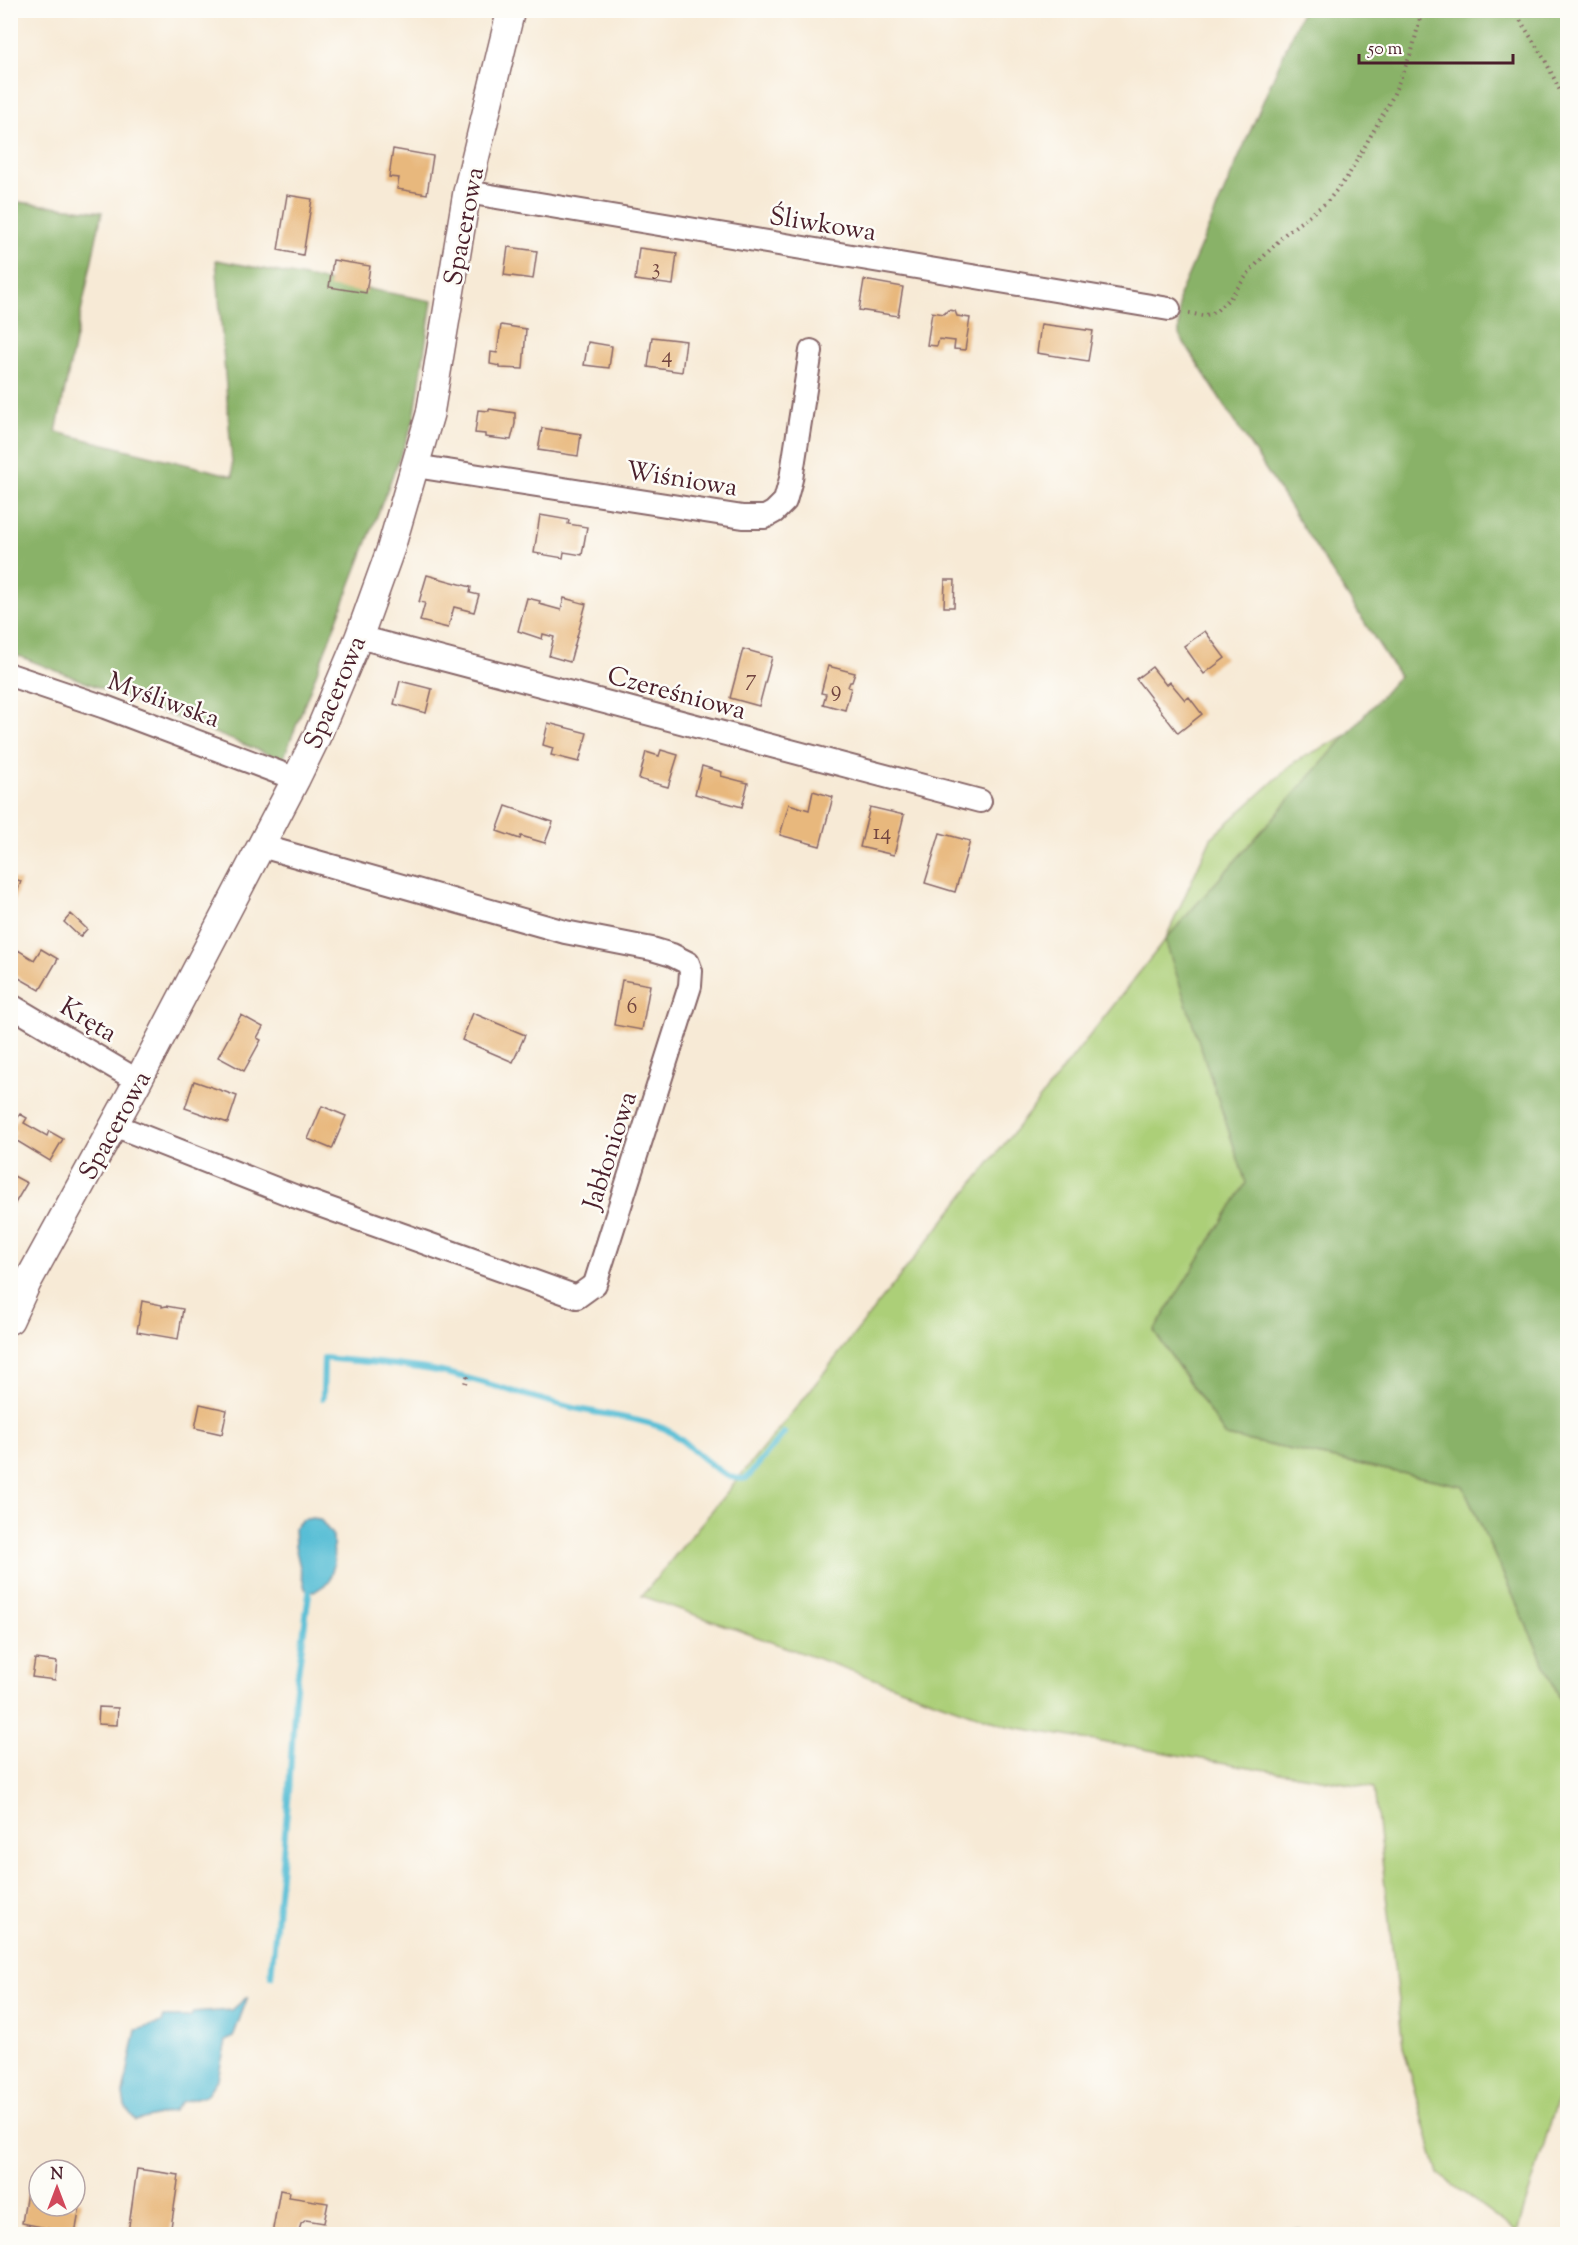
<svg xmlns="http://www.w3.org/2000/svg" width="1578" height="2245" viewBox="0 0 1578 2245" font-family="'Sorts Mill Goudy',serif">
  <style>
    .green { fill: #accf78; stroke: #7b7752; stroke-width: 1.5 }
    .forest { fill: #89b268; stroke: #6a684a; stroke-width: 1.5 }
    .water { fill: #57bed5; stroke: #506e80; stroke-width: 1.5 }
    .lines { fill: none; stroke-linecap: round; stroke-linejoin: round }
    .stream { stroke: #57bed5; stroke-width: 6 }
    .building { fill: #e8b87d }
    .minor-casing { stroke: #876667; stroke-width: 26 }
    .tertiary-casing { stroke: #876667; stroke-width: 30 }
    .path { stroke: #876667; stroke-width: 4; stroke-dasharray: 1.5 4.5; stroke-linecap: butt }
    .minor { stroke: #fff; stroke-width: 22 }
    .tertiary { stroke: #fff; stroke-width: 27 }
    .labels { text-anchor: middle; stroke-width: 5; stroke-linejoin: round; paint-order: stroke }
    .number-label { font-size: 22px; fill: #724540 }
    .street-label { font-size: 26px; fill: #4a1f2b; stroke: #fdfcf7 }
  </style>
  <rect width="100%" height="100%" fill="#fdfcf7"/>
  <filter id="ink" filterUnits="userSpaceOnUse"><feTurbulence type="fractalNoise" baseFrequency=".0167" numOctaves="2"/><feDisplacementMap in="SourceGraphic" scale="12" xChannelSelector="R" yChannelSelector="G"/><feConvolveMatrix kernelMatrix="1 2 1 2 8 2 1 2 1" color-interpolation-filters="sRGB"/></filter>
  <filter id="wash" filterUnits="userSpaceOnUse"><feTurbulence type="fractalNoise" baseFrequency=".008" numOctaves="4" result="noise"/><feDisplacementMap in="SourceGraphic" scale="24" xChannelSelector="R" yChannelSelector="G"/><feGaussianBlur stdDeviation="1.35" result="paint"/><feColorMatrix in="noise" values="0 0 0 0 0 0 0 0 0 0 0 0 0 0 0 0 0 1.4 0 .05"/><feComposite in="paint" operator="in"/></filter>
  <g filter="url(#wash)">
    <rect width="100%" height="100%" fill="#f7ead6"/>
    <path class="green" d="M1349,734l-103,450 -92,147 72,105 237,50 104,228v355l-50,163 -79,-58 -35,-128 -29,-258 -367,-62 -365,-130 162,-198 361,-458 46,-102 85,-77z"/>
    <path class="forest" d="M1302,11h265v1703l-104,-228 -237,-50 -72,-105 92,-148 -81,-243 234,-264 -220,-341v-39z
      M10,201l92,11 -46,220 177,44 -17,-216 216,41 -18,119 -131,340 -272,-107z"/>
    <path class="water" d="M312,1518l8,1 13,17 1,29 -5,17 -15,10 -9,-3 -10,-43 -1,-18 8,-8z
      M248,1996l-15,41 -7,4 -8,37 -12,17 -25,7 -8,9 -37,10 -11,-14 -2,-13 13,-64 26,-7 2,-6h26l3,-4 39,-3z
      M1300,2229l3,5h-40l9,-3z"/>
    <g class="lines">
      <path class="stream" d="M323,1398l1,-40c39,4 79,6 118,14 45,10 88,26 132,36 30,7 61,9 89,20 24,10 59,58 84,50l37,-45
        M271,1976l18,-185 6,-96 15,-109"/>
    </g>
    <g id="blocks">
      <path class="building" d="M393,149l40,7 -6,38 -30,-5 2,-11 -10,-1z
        M287,195l25,4 -9,56 -25,-5z
        M508,247l29,4 -4,28 -29,-4z
        M639,248l38,5 -4,32 -38,-5z
        M333,260l37,6 -4,27 -37,-6z
        M864,280l39,7 -5,29 -39,-6z
        M948,310l7,1 2,5 13,2 -5,32 -11,-1 1,-8 -16,-2 -2,7 -10,-1 5,-33 12,2z
        M1041,324l52,7 -5,30 -51,-8z
        M501,325l25,4 -3,40 -23,-1v-2l-10,-2 1,-12 6,1z
        M652,337l34,4 -4,31 -34,-5z
        M588,342l24,4 -3,22 -25,-3z
        M489,409l26,4v11l-4,16 -26,-3v-3l-10,-1 3,-23 11,1z
        M542,428l39,6 -3,22 -40,-6z
        M540,515l29,5 -1,4 19,3 -5,28 -18,-3 -1,6 -29,-5z
        M427,575l44,12 -1,6 9,2 -5,17 -20,-5 -6,21 -28,-7 5,-18 -6,-1z
        M945,580h10l-1,27h-10z
        M527,598l13,3 -1,3 22,6 3,-12 22,6 -16,58 -21,-6 5,-19 -11,-3 -1,5 -24,-8z
        M1205,631l20,27 -21,16 -20,-28z
        M743,649l29,8 -13,49 -29,-8z
        M828,666l27,7 -3,9h-2l-2,5 3,1 -6,22 -22,-6 3,-10 -5,-1z
        M1152,667l14,18 4,-3 15,18 4,-3 13,17 -24,19 -42,-54z
        M400,681l32,8 -6,24 -32,-9z
        M548,723l39,10 -8,29 -28,-7 2,-7 -10,-3z
        M661,750l17,5 -10,32 -29,-8 7,-27 13,4z
        M702,766l20,6 -1,4 27,7 -6,24 -47,-13z
        M813,791l20,6 -13,49 -40,-11 9,-31 20,6z
        M506,806l47,16 -8,21 -24,-7 -1,3 -23,-8z
        M870,807l34,8 -10,40 -34,-8z
        M940,833l30,8 -15,51 -30,-9z
        M10,878l11,3 -8,23h-3z
        M71,914l16,15 -7,8 -16,-15z
        M41,949l17,10 -18,31 -30,-17v-9l8,-14 16,10z
        M622,980l28,5 -8,45 -28,-5z
        M473,1013l52,22 -12,27 -51,-22z
        M241,1015l22,12 -6,11 4,2 -17,31 -26,-14z
        M194,1081l43,15 -9,27 -43,-15z
        M322,1106l24,10 -14,33 -24,-10z
        M20,1114l7,4 -3,5 23,13 2,-5 14,8 -13,22 -38,-23 4,-6 -5,-3z
        M10,1174l17,9 -13,22 -4,-2z
        M142,1301l20,4v2l4,-1 17,3 -5,30 -41,-7z
        M200,1404l27,6 -5,24 -27,-6z
        M35,1659l22,3 -2,18 -23,-3z
        M99,1707l19,1 -1,17 -19,-1z
        M137,2169l42,6 -9,59 -42,-1z
        M280,2190l10,2 -1,5 39,6 -4,20 -18,-3 -5,4 -3,10h-26z
        M27,2192l12,2v12h36v-6l6,1 -6,33 -53,-11z"/>
    </g>
  </g>
  <g filter="url(#ink)">
    <use href="#blocks" fill-opacity="0" stroke="#876667" stroke-width="1.5"/>
    <g class="lines">
      <g class="minor-casing">
        <path id="minor" d="M467,192l702,117
          M415,466l328,51h22l9,-5 11,-11 6,-22 20,-128
          M359,637l621,164
          M10,675l95,32 191,72
          M10,1005l128,76
          M114,1125l180,71 283,101 18,-13 95,-298 1,-15 -3,-8 -16,-8 -20,-6 -87,-17 -304,-86"/>
      </g>
      <g class="tertiary-casing">
        <path id="tertiary" d="M10,1320l17,-37 111,-202 158,-302 22,-45 41,-97 32,-89 39,-134 37,-222 44,-182"/>
      </g>
      <path class="path" d="M1514,10l32,52 22,45
        M1189,313l14,3 12,-4 15,-14 20,-27 35,-37 42,-32 21,-26 44,-78 20,-47 10,-41
        M465,1383l3,-9"/>
      <use href="#minor" class="minor"/>
      <use href="#tertiary" class="tertiary"/>
    </g>
  </g>
  <g class="labels">
    <g class="number-label">
      <text x="656" y="274">3</text>
      <text x="667" y="362">4</text>
      <text x="751" y="685">7</text>
      <text x="836" y="696">9</text>
      <text x="882" y="839">14</text>
      <text x="632" y="1013">6</text>
    </g>
    <g class="street-label">
      <text transform="translate(823 223) rotate(9)" y="9">Śliwkowa</text>
      <text transform="translate(463 226) rotate(-79)" y="9">Spacerowa</text>
      <text transform="translate(682 478) rotate(9)" y="9">Wiśniowa</text>
      <text transform="translate(334 692) rotate(-67)" y="9">Spacerowa</text>
      <text transform="translate(677 692) rotate(15)" y="9">Czereśniowa</text>
      <text transform="translate(164 699) rotate(20)" y="9">Myśliwska</text>
      <text transform="translate(89 1019) rotate(31)" y="9">Kręta</text>
      <text transform="translate(114 1125) rotate(-61)" y="9">Spacerowa</text>
      <text transform="translate(609 1150) rotate(-72)" y="9">Jabłoniowa</text>
    </g>
  </g>
  <rect width="1578" height="2245" fill="none" stroke="#fdfcf7" stroke-width="36"/>
  <g transform="translate(57 2188)"><circle r="28" fill="#fdfcf7" stroke="#b5a4a5" stroke-width="1.5"/>
  <path d="M0-4.5L10 22L0 15L-10 22Z" fill="#d1495b"/>
  <text y="-9" font-size="16" font-weight="bold" text-anchor="middle" fill="#4a1f2b">N</text>
  </g>
  <path d="M1359 54v9h154v-9" fill="none" stroke="#4a1f2b" stroke-width="3"/>
  <text x="1368" y="54" font-size="18" fill="#4a1f2b" stroke="#fdfcf7" stroke-width="4.5" paint-order="stroke">50 m</text>
</svg>
